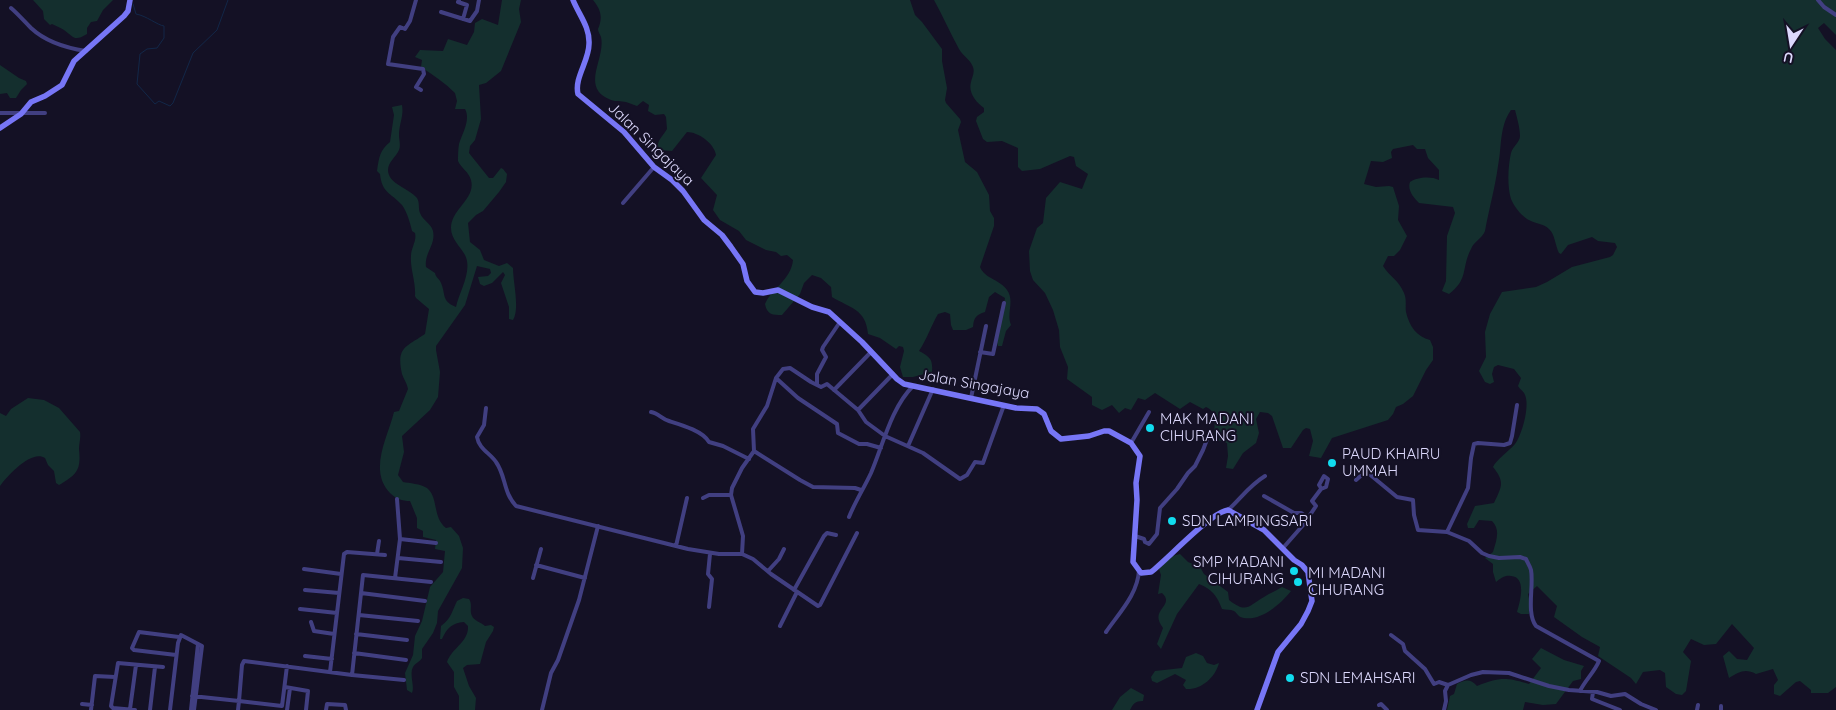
<svg xmlns="http://www.w3.org/2000/svg" width="1836" height="710" viewBox="0 0 1836 710" font-family="Quicksand,sans-serif">
  <style>
    .green { fill: #142f2e }
    .lines { fill: none; stroke-linecap: round; stroke-linejoin: round }
    .stream { stroke: #122748; stroke-width: 1 }
    .street { stroke: #413f81; stroke-width: 4 }
    .secondary { stroke: #7776f6; stroke-width: 5.5 }
    .poi-dot { fill: #11dcef; stroke: #141125; stroke-width: 2 }
    .labels { text-anchor: middle; stroke-width: 4; stroke-linejoin: round; paint-order: stroke }
    .street-label { font-size: 15px; fill: #dcd8fc; stroke: #141125 }
    .poi-label { font-size: 15px; fill: #dcd8fc; stroke: #141125; text-anchor: start }
  </style>
  <rect width="100%" height="100%" fill="#141125"/>
  <path class="green" d="M33,0h80l-10,10 -6,11 -6,1 -4,6v6c-13,8 -13,3 -23,-4 -3,-2 -8,-4 -12,-6l-2,1 -6,-6 -1,-8z
    M502,0h19l-2,9 2,13 -20,49 -15,12 -7,2 2,34 -6,21 -5,6 -1,7 20,25h4l8,-10 2,1 4,5 -1,8 -7,10 -16,19 -7,4 -8,8 2,19 10,8 4,10 15,6 8,-3 6,5c0,14 7,41 0,52l-4,-1v-12l-8,-24 4,-8 -2,-3 -11,11 -8,3 -4,-2 -2,-7 10,-1 3,-3 -1,-4 -13,-3 -12,39 -29,41v4l4,22 -2,25 -8,13 -28,26 2,16 -6,23 5,7c6,1 18,2 24,6 12,10 5,29 19,40l5,-1 8,9 4,12 -1,20 -24,43 -1,12 -4,10 -11,16v9c-2,4 -7,5 -9,9 -4,8 2,19 -1,26l-5,-3 -2,-17 8,-18 2,-19 7,-15 8,-34 13,-15 2,-21 -10,-2 1,-9 -13,-3v-6l-6,-3v-10l-7,-17c-8,0 -14,-2 -20,-8 -22,-23 -2,-56 4,-81l5,-1 9,-22c-1,-6 -4,-9 -6,-15 -6,-27 4,-27 23,-40l4,-25 -13,-11 -1,-2c1,-14 -5,-27 -4,-40 0,-8 6,-15 4,-23l-3,-2c-2,-9 -5,-19 -10,-26 -12,-13 -20,-12 -22,-31l-3,-3c2,-14 3,-21 13,-29l4,-27 -2,-8 10,-2c2,11 -3,19 -3,30 0,5 2,10 0,15 -3,7 -11,12 -11,20 0,14 21,18 29,28 3,5 1,10 3,15 3,8 11,10 13,18 3,14 -9,22 -7,36l9,6c1,5 4,5 6,10 5,11 0,18 15,24 3,-15 17,-36 9,-52 -5,-9 -14,-16 -14,-27 0,-19 25,-29 20,-48 -2,-8 -10,-12 -13,-19 0,-5 0,-11 1,-17 3,-10 12,-24 6,-35h-10l2,-8 -2,-8c-10,-10 -22,-18 -34,-26l1,-7 -7,-3 5,-7 23,1 5,-12 19,6 7,-13 1,-9 7,-4 16,6z
    M593,0h317l5,15 7,7 20,27v12l5,27 -2,12 1,3 14,16 1,3 -3,8 7,32 12,10 12,23 1,16 4,7v8l-14,41c5,12 21,13 27,23 8,11 -1,24 4,35l-5,6 -4,15h-4l-1,-4 8,-44 -10,-6 -6,5 -4,15c-9,3 -11,5 -12,15l-7,3h-13l-2,-5 -1,-11 -5,-2 -7,2c-7,12 -11,25 -19,37 11,6 14,8 13,21l-19,5h-10l-3,-10 4,-16 -1,-4 -4,-1 -3,3 -16,-11 -12,-4c-2,-25 -18,-26 -36,-37l-1,-10 -10,-9 -9,-3 -8,8 -4,11 -18,21c-9,0 -15,0 -17,-11 6,-15 26,-24 28,-44l-6,-5 -6,1 -5,-4 -10,-2 -20,-10 -7,-9 -19,-11 -7,-10 4,-15 -16,-17 15,-23c-2,-12 -18,-23 -29,-23l-15,19 -13,-1c-4,-8 4,-14 8,-21l-1,-12 -2,-3 -9,1 -7,-4 1,-6 -6,-4 -6,5c-4,-1 -7,-3 -11,-4 -5,-1 -10,0 -15,-2 -32,-12 -5,-41 -10,-63 -1,-3 -3,-5 -3,-8 5,-12 3,-19 -5,-29z
    M934,0h902v35l-12,-12 -6,5 7,11 11,11v637l-8,6h-17v-3l-11,-9 -4,1 -16,14 -6,-2v-9l4,-5 -5,-11 -17,5c-11,-6 -17,-2 -27,4l-6,-22 6,-5 8,8 10,1 7,-12 -22,-24 -16,20 -12,1 -13,-6 -8,13 8,9 -5,30 -4,4 -6,-1 -10,-7 -1,-14 -5,-3 -17,2 -7,12 -5,-6 -33,-22 2,-9 -18,-10 -28,-20 3,-11 -20,-20 -9,8 2,9 -1,11h-8l-4,-2c3,-10 10,-35 -6,-36 -6,-1 -10,2 -15,6l-3,-10v-8l-8,-6 8,-6c3,-11 8,-22 -1,-31l-13,-1 -5,8h-6l-1,-4 8,-18 19,-3c8,-17 11,-21 -1,-36 3,-7 16,-16 22,-23 7,-9 15,-38 10,-49 -1,-4 -5,-5 -7,-9l3,-8 -7,-9 -16,-4 -4,2 -2,7 2,8 -4,2 -5,-2 -6,-11 7,-14 -1,-25 5,-18 12,-22 34,-5 11,-5 25,-15 38,-10 3,-2 4,-8 -2,-4 -17,-2 -6,-4 -24,8 -7,9 -2,-1c-4,-8 -4,-19 -10,-24 -5,-5 -12,-5 -18,-8 -9,-4 -16,-13 -20,-22 -4,-13 -3,-33 0,-46 2,-7 9,-11 9,-17 0,-8 -3,-18 -5,-26h-4c-12,17 -9,37 -13,56 -3,22 -9,43 -13,65 -3,8 -11,10 -14,18 -10,19 -2,30 -22,45l-7,-3 4,-10 1,-45 8,-23 -2,-6 -34,-4c-5,-5 -12,-13 -9,-21 7,-5 21,-6 29,-2v-10l-11,-12 -3,-9h-8l-4,-4 -20,4 -2,3 1,6 -9,4 -12,-1 -7,23 12,3 13,-1 4,1 6,19 -1,14 9,16 -7,14 -6,6h-6l-5,10c7,11 15,13 21,27 3,7 1,13 2,19 3,14 11,25 24,28l3,7v13l-7,10 -13,26 -10,8 -7,3 -3,7 -5,6 -56,18 -11,20 -12,-2 4,-15 -3,-12 -4,-1 -3,2 -12,18h-8l-11,-32 -4,-3 -8,-1 -4,7 3,14 -3,10 -13,10 -10,16 -7,-1 2,-12 -1,-13 -10,-3 -3,-3c0,-11 4,-25 -8,-30l-3,2 -13,-7 -10,7 -25,-16 -10,7 -7,-2 -7,12 -6,-2 -6,5 -7,-8 -10,5 -10,-5v-8l-25,-18 1,-12 -8,-20 -1,-17 -6,-20 -8,-17 -12,-13 -3,-9 -1,-20 8,-23 6,-5 3,-25 14,-16 22,7 6,-15 -12,-8 -2,-9 -4,-1 -30,13 -18,2 -4,-4v-19l-16,-7 -15,1 -4,-3 -7,-18 1,-4 7,-5v-4c-8,-6 -16,-15 -13,-26 1,-5 4,-9 2,-15 -3,-8 -10,-11 -14,-18 -9,-16 -16,-33 -25,-49z
    M0,65l19,13 7,3 1,3 -6,6 -5,8h-6l-3,-5 -7,1z
    M28,398l16,2 15,8 21,24c1,6 -1,11 -1,17 2,20 -1,25 -20,36l-3,-2 -2,-12 -6,-6 -3,-7c-13,-9 -37,17 -45,28v-73l6,3 5,-7z
    M1180,554l8,8 12,5 4,7 24,18 1,8c18,14 19,6 35,-3 6,-4 12,-6 18,-10l9,4c-10,13 -30,30 -47,27 -6,-1 -6,-4 -10,-7 -4,-2 -8,-1 -12,-2 -5,-13 -10,-20 -23,-25l-22,30 -16,35 -4,-5 6,-16c-15,-19 13,-22 -1,-35l-4,1 3,-19 -2,-6 13,-13z
    M463,598l6,1c4,6 0,11 3,17 2,5 9,6 13,10l6,-1 3,2 -1,4 -7,11 -6,22 -13,1 -4,3 6,18 7,12 -1,12h-16v-14l-5,-9v-15l-7,-10c5,-14 22,-20 21,-36l-4,-4c-12,1 -17,6 -22,17h-2l1,-13c10,-7 11,-15 16,-25z
    M1541,648l23,12 20,6 -3,5v8l-8,2 -17,23 -13,1 -18,-3 -2,8h-76l3,-14 4,-2 3,-10c8,-4 13,-6 20,2 22,-9 29,-9 52,-2l12,-16 -9,-9z
    M1196,653l7,3 4,7 7,2 5,-2c-4,15 -18,27 -33,26l-3,-4 3,-5 -11,-6 -18,9 -5,-2 -1,-4 4,-6 27,-3 4,-11z
    M1131,688l13,7 -1,6c-8,0 -10,3 -13,9h-18l8,-13z"/>
  <g class="lines">
    <path class="stream" d="M133,4l3,10c11,2 21,11 28,12v12l-7,10 -10,1 -7,5 -3,30 18,20 4,-3 11,5 3,-3 20,-50 24,-23 11,-30"/>
    <path class="street" d="M416,0l-6,21 -5,8 -5,-2 -7,10 -5,27 35,5 1,5 -8,13 5,3
      M459,0l-1,2 9,3 -4,14
      M1818,0l6,7 12,8
      M11,8c7,6 13,13 20,20 15,14 35,20 55,23
      M441,12l29,9 7,-10 2,-11
      M0,113h45
      M623,203l31,-36
      M980,352l13,2 11,-51
      M776,378l22,20 39,26 1,9 21,11h8l14,4
      M817,385v-11l9,-17 -4,-7 1,-3 17,-25
      M834,390l37,-38
      M971,398l15,-72
      M486,408l-2,17 -7,12c2,12 13,16 19,25 10,14 7,30 20,44l172,43 31,5h23l11,5 18,15 47,32 2,-1 37,-72
      M858,410l35,-36
      M651,412c7,1 11,7 18,9 13,4 34,10 40,21l14,4 26,13
      M1131,443l18,-31
      M908,446l25,-57
      M754,451l46,29 13,7 42,1 6,2
      M1356,480l8,-7h4l29,24 16,3 1,15 4,15 29,2 22,9 13,12 7,3 10,2 21,-1 6,2c1,3 4,7 5,11 3,15 -5,43 5,56l63,35c-5,12 -14,19 -19,30
      M1264,496l30,17h7l7,5
      M703,498l6,-3h22
      M397,499l3,40
      M1228,510c13,-12 22,-25 37,-34
      M849,517c6,-15 15,-29 22,-44 12,-28 20,-65 42,-87
      M1447,532l21,-44 3,-30 3,-14 4,-1 26,2 6,-2 2,-7 5,-31
      M1135,536l9,3 1,3 4,2 8,-10 3,-26 17,-19 11,-16 7,-7 8,-16 5,-13
      M676,546l11,-48
      M1283,548l21,-24 12,-18 -4,-5 9,-12 5,-2 2,-8 -4,-3 -5,9 2,3
      M377,554l2,-13
      M742,554l1,-18 -12,-41 1,-7 10,-20 12,-17 -1,-22 14,-23 9,-28 7,-9 7,-1 21,14 10,5 6,-3 31,26 8,12 19,14 38,17 37,26 7,-4 8,-13 8,1 21,-58
      M398,558l43,4
      M536,565l49,13
      M304,569l37,5
      M768,571l11,-12 5,-10
      M395,578l5,-39 36,4
      M533,578l8,-29
      M305,590l34,3
      M794,590l30,-54 3,-3 9,2
      M361,593l64,8
      M709,607l3,-28 -4,-5 2,-20
      M300,609l37,4
      M359,615l59,6
      M311,622l3,9 20,3
      M780,626l17,-34
      M1106,632c13,-19 32,-38 33,-62
      M356,634l51,6
      M1391,635l12,9 2,7 20,18 9,15 5,-2 9,3
      M354,653l52,7
      M176,655l-42,-5 -2,-2 7,-16 40,5
      M305,656l27,3
      M330,672l14,-118 3,-2 38,3
      M352,675l52,5
      M285,687l23,4 -2,19
      M1593,692l-1,7 28,11
      M192,696l47,5 3,-36 2,-4 108,14 11,-100 68,7
      M82,704l10,1
      M1379,705l2,-1 6,6
      M130,709l6,-44
      M91,710l4,-34 20,1
      M135,710l-22,-2 -2,-2 7,-43 45,4
      M150,710l5,-43
      M170,710l8,-67 3,-8 21,11 -8,64
      M191,710l7,-66
      M238,710l1,-9 43,5 5,-40
      M287,710l3,-22
      M326,710l1,-6 18,1 1,5
      M542,710l9,-37 7,-13 21,-60 19,-74
      M1444,710l2,-9 -1,-10 3,-6 23,-10 12,-3 26,1 40,13 20,4 28,2 14,4 14,-2 16,10 15,6
      M1697,710l1,-5
      M1721,710v-4"/>
    <path class="secondary" d="M573,0c6,15 17,27 16,44 0,17 -15,34 -11,50l46,38 30,35 18,13 11,11 21,29 18,15 9,12 12,17 4,17 8,11 8,1 15,-3 34,17 17,5 33,30 35,37 7,5 112,24 21,1 7,5 7,17 10,8 28,-3 15,-5h5l22,12 9,13 -4,27 1,17 -4,62 8,11 10,-1c17,-13 60,-60 77,-62l36,20 30,30 8,5 6,7 2,15 2,14 -4,10 -7,13 -23,28 -21,58
      M0,128l21,-14 10,-12 14,-6 17,-11 12,-24 50,-45 4,-5 2,-11"/>
  </g>
  <g class="poi-dot">
    <circle cx="1150" cy="428" r="5"/>
    <circle cx="1332" cy="463" r="5"/>
    <circle cx="1172" cy="521" r="5"/>
    <circle cx="1294" cy="571" r="5"/>
    <circle cx="1298" cy="582" r="5"/>
    <circle cx="1290" cy="678" r="5"/>
  </g>
  <g class="labels">
    <g class="street-label">
      <text transform="translate(651 144) rotate(44)" y="5">Jalan Singajaya</text>
      <text transform="translate(974 384) rotate(10)" y="5">Jalan Singajaya</text>
    </g>
    <g class="poi-label">
      <text x="1160" y="424">MAK MADANI<tspan x="1160" dy="17">CIHURANG</tspan></text>
      <text x="1342" y="459">PAUD KHAIRU<tspan x="1342" dy="17">UMMAH</tspan></text>
      <text x="1182" y="526">SDN LAMPINGSARI</text>
      <text x="1284" y="567" text-anchor="end">SMP MADANI<tspan x="1284" dy="17">CIHURANG</tspan></text>
      <text x="1308" y="578">MI MADANI<tspan x="1308" dy="17">CIHURANG</tspan></text>
      <text x="1300" y="683">SDN LEMAHSARI</text>
    </g>
  </g>
  <g transform="translate(1791 45) rotate(192)" stroke="#141125" stroke-width="4" paint-order="stroke">
  <path d="M0-4L9 19L0 12L-9 19Z" fill="#dcd8fc"/>
  <text y="-8" font-size="14" font-weight="bold" text-anchor="middle" fill="#dcd8fc">U</text>
  </g>
</svg>
